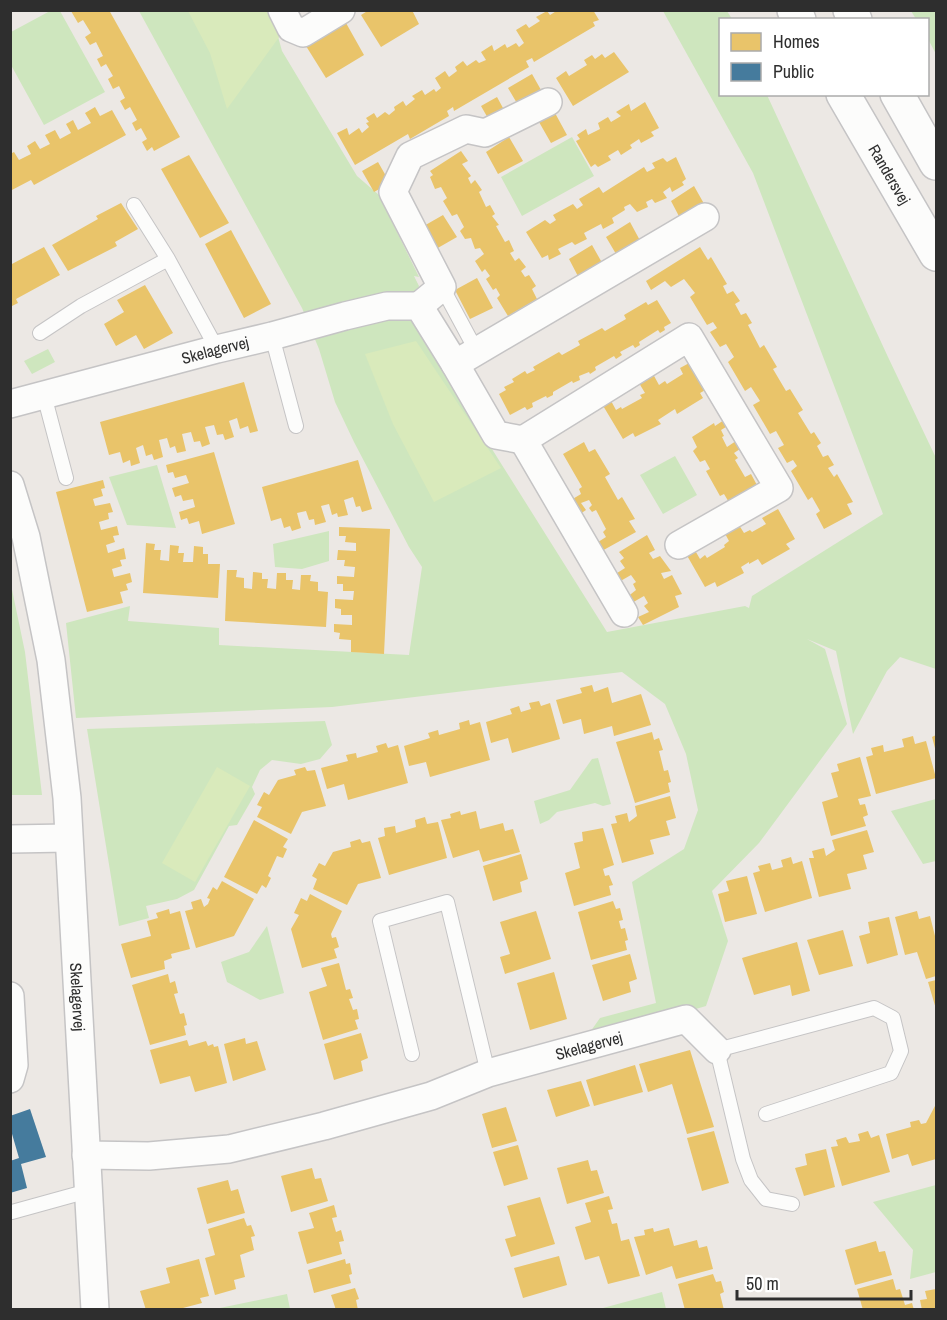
<svg xmlns="http://www.w3.org/2000/svg" width="947" height="1320" viewBox="0 0 947 1320" font-family="'Archivo Narrow',sans-serif">
  <style>
    .green { fill: #cee6be }
    .pitch { fill: #d9eabb }
    .homes { fill: #e9c46a }
    .public { fill: #457b9d }
    .lines { fill: none; stroke-linecap: round; stroke-linejoin: round }
    .service-casing { stroke: #c5c4c5; stroke-width: 16 }
    .minor-casing { stroke: #c5c4c5; stroke-width: 30 }
    .secondary-casing { stroke: #c5c4c5; stroke-width: 36 }
    .service { stroke: #fcfcfb; stroke-width: 14 }
    .minor { stroke: #fcfcfb; stroke-width: 27 }
    .secondary { stroke: #fcfcfb; stroke-width: 33 }
    .labels { text-anchor: middle; stroke-width: 6; stroke-linejoin: round; paint-order: stroke }
    .street-label { font-size: 16px; fill: #2e2e2e; stroke: #fff }
  </style>
  <rect width="100%" height="100%" fill="#ece8e4"/>
  <path class="green" d="M50,11h10l45,81 -61,33 -33,-60v-33z
    M139,11h132l11,40 75,125 22,19 40,82 -5,-1 5,10 -10,31 198,315 138,-26 4,2 3,-12 131,-82 -130,-341 -90,-162h64l5,8 -12,1v74l47,1 121,262 48,101v211l-36,-12 -13,14 -34,63 -17,-83 -29,-12 18,10 22,75 -88,119 -47,48 16,50 -22,65 -123,36 17,-24 56,-15 -24,-121 52,-33 14,-39 -12,-56 -21,-50 -43,-32 -290,35 -256,11 -10,-95 64,-17 -2,15 91,7v17l190,10 13,-88 -13,-20 -55,-105 -19,-40 -16,-53 -17,-41z
    M911,11h25v43l-8,-15v-19l-12,-1z
    M572,137l22,39 -72,40 -21,-39z
    M48,349l7,13 -23,12 -8,-13z
    M675,456l22,39 -34,19 -23,-39z
    M157,465l19,63 -49,-3 -18,-48z
    M329,531v30l-27,8 -27,-2 -2,-23z
    M10,580l15,72 17,143h-31z
    M325,721l7,24 -12,14 -19,5 -29,-4 -12,10 -8,17 3,7 -18,31 -8,1 -35,64 -17,9 -31,7 3,12 -30,8 -32,-197z
    M598,758l13,46 -8,2 -8,-3 -38,9 -8,8 -9,4 -6,-23 36,-11 22,-31z
    M936,799v62l-13,3 -32,-53z
    M267,926l17,67 -24,7 -33,-18 -6,-20 28,-10z
    M936,1185v87l-26,7 3,-29 -40,-48z
    M662,1292l4,17 -62,1 -1,-2z
    M287,1294l3,15h-75z"/>
  <path class="pitch" d="M188,11h81l13,22 -55,76 -17,-56z
    M416,341l85,127 -67,34 -41,-78 -28,-70z
    M217,767l33,19 -55,96 -33,-19z"/>
  <path class="homes" d="M73,10h36l71,127 -26,14 -2,-4 -5,4 -5,-9 5,-3 -6,-11 -5,3 -4,-8 5,-3 -7,-13 -5,3 -5,-9 5,-3 -6,-12 -6,3 -5,-10 5,-3 -7,-12 -5,3 -4,-8 6,-3 -7,-14 -6,3 -5,-8 6,-4 -8,-13 -5,3 -7,-12z
    M369,10h43l7,14 -38,23 -20,-32z
    M558,10h35l6,10 -6,2 2,4 -61,36 -2,-4 -6,3 3,6 -75,44 -1,-4 -6,4 2,5 -39,23 -2,-5 -53,31 -18,-32 10,-5 2,7 10,-7 3,5 7,-6 -3,-4 3,-1 -3,-4 8,-5 3,5 8,-6 4,3 6,-5 -1,-3 9,-6 3,5 9,-7 -3,-3 10,-6 3,5 9,-6 2,3 5,-4 -6,-10 10,-7 4,6 8,-6 -2,-4 8,-6 4,5 9,-6 3,3 7,-3 -5,-8 11,-7 2,6 11,-7 2,4 9,-5 3,4 5,-4 -8,-13 10,-6 3,4 11,-7 -4,-4 11,-6 3,4z
    M346,23l18,32 -38,23 -20,-32z
    M614,52l15,20 -56,34 -17,-28 10,-7 3,5 18,-11 -3,-5 8,-5 3,4 7,-5 3,4z
    M532,74l13,23 -24,13 -13,-22z
    M497,97l12,22 -16,8 -12,-21z
    M645,102l14,26 -8,4 3,4 -13,7 -2,-4 -9,6 2,3 -11,7 -3,-5 -10,6 3,4 -13,7 -3,-3 -4,3 -15,-26 4,-2 -3,-4 9,-6 2,6 12,-6 -2,-6 10,-6 3,5 10,-6 -5,-4 13,-8 2,7z
    M95,107l5,9 12,-6 14,25 -92,50 -3,-5 -21,11v-37l4,-2 5,8 12,-6 -4,-8 8,-5 5,8 10,-5 -5,-9 10,-5 5,9 11,-6 -5,-9 7,-4 5,10 13,-7 -6,-10z
    M555,113l12,22 -16,8 -12,-21z
    M509,137l14,24 -25,13 -12,-22z
    M461,151l7,10 -6,3 9,12 -3,2 3,6 4,-4 7,10 -3,2 7,15 4,-2 5,9 -3,2 7,9 -3,1 9,16 4,-2 5,11 -4,2 5,8 4,-3 7,9 -5,4 4,6 4,-2 7,11 -4,3 5,10 -29,17 -11,-18 3,-3 -4,-7 -3,2 -7,-11 4,-3 -5,-7 -3,3 -7,-11 9,-7 -4,-6 -5,1 -4,-11 -6,1 -5,-8 4,-4 -7,-13 -5,2 -9,-15 4,-3 -6,-11 -6,2 -5,-12 3,-2 -3,-4z
    M189,155l40,68 -29,15 -39,-69z
    M676,157l10,22 -4,3 2,3 -12,7 -2,-5 -7,5 4,6 -12,5 -3,-4 -6,3 2,5 -11,5 -7,-8 -6,3 1,3 -13,8 2,5 -11,6 -2,-5 -17,9 3,6 -12,6 -3,-3 -14,7 3,5 -12,6 -1,-5 -6,3 -16,-26 19,-12 5,4 6,-4 -3,-5 20,-11 4,5 6,-4 -4,-6 20,-12 4,6 41,-26 3,5 8,-4 -3,-5 11,-5 4,4z
    M378,162l12,21 -16,9 -12,-21z
    M694,186l13,23 -25,13 -11,-21z
    M121,203l17,26 -23,13 2,4 -49,25 -16,-26 46,-26 -2,-3z
    M443,215l14,22 -21,12 -14,-22z
    M630,222l13,24 -24,13 -13,-22z
    M231,230l40,74 -27,14 -39,-74z
    M592,245l13,23 -24,14 -12,-23z
    M44,247l16,28 -44,24 2,4 -8,4v-42z
    M700,247l8,13 3,-3 16,27 -4,2 4,8 6,-3 7,10 -5,3 6,11 5,-2 6,10 -4,2 12,23 4,-3 13,22 -4,2 13,22 4,-2 13,21 -5,3 13,21 3,-2 7,11 -4,3 6,11 5,-2 6,10 -6,3 6,9 3,-3 16,28 -6,2 5,10 -28,15 -8,-15 4,-3 -8,-14 -4,3 -17,-29 6,-5 -4,-6 -6,3 -9,-15 6,-3 -8,-14 -6,3 -17,-29 7,-4 -9,-14 -6,4 -17,-29 6,-5 -8,-13 -6,3 -10,-15 7,-4 -4,-6 -6,3 -17,-28 5,-4 -11,-14 -13,8 -6,-6 -14,9 -5,-9z
    M477,278l16,30 -23,11 -15,-29z
    M145,285l28,48 -29,16 -8,-14 -20,11 -12,-22 20,-12 -7,-12z
    M657,300l14,23 -7,4 1,3 -5,3 -2,-3 -19,12 1,3 -5,3 -2,-3 -13,7 2,3 -6,4 -2,-3 -19,11 1,3 -6,4 -1,-2 -10,4 1,4 -7,3 -1,-2 -19,11v3l-6,3 -1,-2 -14,7 1,4 -6,3 -2,-3 -15,8 -11,-21 7,-4 -2,-3 10,-5 -2,-3 13,-8 2,3 8,-4 -2,-3 26,-15 3,3 18,-10 -2,-4 24,-13 3,3 21,-12 -2,-4 22,-13 2,3z
    M693,361l16,27 -9,5 3,5 -26,16 -2,-5 -17,11 3,4 -26,13 -2,-4 -10,6 -21,-35 8,-5 6,11 5,-3 1,2 20,-11 -2,-3 5,-2 -6,-10 14,-9 6,11 6,-4 2,3 16,-10 -3,-6z
    M244,382l14,49 -8,2 -2,-7 -8,3 -3,-11 -8,3 5,16 -9,3 -2,-6 -6,1 -3,-10 -9,2 5,17 -8,3 -2,-6 -6,1 -3,-10 -9,2 4,17 -9,2 -2,-7 -5,2 -3,-10 -8,2 4,17 -9,3 -2,-6 -6,2 -3,-11 -7,3 4,15 -9,3 -1,-6 -7,3 -3,-11 -11,3 -9,-33z
    M727,418l4,6 -10,6 3,6 -2,1 5,10 12,-8 4,8 -9,6 4,5 -3,2 10,17 6,-3 7,13 -28,17 -6,-10 -4,2 -14,-25 4,-2 -5,-9 -5,2 -7,-11 4,-4 -5,-10 22,-14 1,3z
    M584,442l5,10 6,-3 15,25 -5,3 13,23 4,-3 13,22 -6,2 7,11 -36,20 -5,-8 11,-7 -3,-5 3,-3 -10,-19 -4,2 -3,-4 3,-3 -3,-5 -8,3 5,7 -6,4 -9,-14 10,-6 -2,-5 3,-2 -19,-33z
    M214,452l21,72 -33,10 -3,-13 -10,3 -2,-6 -6,2 -2,-8 16,-5 -2,-8 -10,2 -2,-6 -6,2 -3,-9 17,-5 -3,-8 -11,3 -2,-6 -5,1 -2,-8z
    M358,460l14,49 -10,3 -2,-6 -4,1 -3,-10 -9,3 4,15 -10,2 -1,-4 -5,2 -3,-11 -8,2 5,16 -11,3 -1,-6 -5,1 -3,-9 -9,2 4,15 -9,3 -2,-5 -6,2 -3,-10 -10,3 -9,-34z
    M103,480l2,8 -4,1 2,7 -10,3 2,7 15,-3 3,9 -5,1 1,6 -10,3 2,8 16,-4 2,9 -6,1 2,6 -9,3 2,8 16,-5 2,11 -6,1 2,6 -10,3 2,8 16,-4 2,9 -6,2 2,6 -8,2 3,11 -36,9 -31,-120z
    M778,509l17,30 -9,5 4,5 -28,16 -4,-6 -9,5v-2l-8,5 3,6 -27,14 -2,-5 -10,5 -20,-35 8,-5 7,12 5,-4 2,3 18,-11 -1,-2 5,-4 -6,-11 14,-8 7,11 6,-3 2,2 14,-8 -4,-6z
    M339,527l51,2 -6,125 -33,-2v-12l-12,-1 1,-6 -6,-1v-8l18,1v-10h-11v-6l-6,-1v-9l18,1 1,-9h-11v-7h-6v-8l17,1 1,-10 -11,-1 1,-6h-8l1,-10 18,1v-8l-11,-1 1,-6h-7z
    M647,535l8,15 -6,3 4,6 7,-3 11,15 -10,2 3,6 8,-4 10,19 -7,2 4,11 -36,18 -5,-8 11,-5 -5,-6 4,-3 -4,-7 -14,8 -4,-6 10,-8 -3,-6 3,-2 -5,-7 -14,8 -3,-8 11,-7 -5,-7 4,-3 -5,-6z
    M146,543l9,1 -1,6h7l-1,10 9,1 1,-16 9,1 -1,7h6l-1,9h10l1,-16 9,1v7h5v10h12l-2,34 -75,-5z
    M227,570h10l-1,7 8,1v10l8,1 1,-17 9,1v6h6l-1,9 9,1 1,-16h9v7h7l-1,9 8,1 1,-15h10l-1,6 8,1v9l10,1 -2,35 -101,-6z
    M592,685l2,7 14,-5 4,16 29,-9 10,31 -37,11 -2,-10 -28,8 -3,-15 -18,5 -7,-24 26,-7 -2,-5z
    M539,701l2,5 9,-3 10,36 -48,14 -4,-15 -17,5 -5,-21 26,-8 -2,-5 9,-3 2,6 10,-3 -2,-6z
    M469,720l1,5 10,-3 10,38 -60,17 -4,-15 -17,4 -5,-20 26,-8 -2,-5 10,-3 1,5 21,-6 -1,-6z
    M652,732l2,8 5,-2 4,12 -4,1 5,20 4,-1 3,12 -3,1 2,9 -35,11 -19,-61z
    M936,735v17l-4,-15z
    M913,736l2,8 11,-3 10,37 -60,16 -10,-37 7,-2 -2,-7 12,-3 1,7 20,-5 -2,-8z
    M386,743l2,5 10,-3 10,38 -60,17 -4,-16 -17,5 -6,-21 27,-7 -2,-6 10,-2 1,5 21,-6 -2,-6z
    M860,757l11,39 -13,3 2,6 5,-1 3,11 -5,2 3,9 -35,10 -9,-34 16,-5 -7,-24 8,-2 -2,-7z
    M305,767l2,4 8,-1 11,36 -24,6 -11,22 -34,-17 5,-10 -5,-2 7,-13 5,3 9,-15 18,-5 -2,-5z
    M670,796l6,22 -10,3 4,14 -20,5 4,14 -32,9 -11,-39 6,-1 -2,-7 12,-3 2,9 8,-6 -2,-10z
    M460,811l1,4 15,-4 4,18 23,-6 2,8 8,-2 7,23 -37,10 -4,-12 -26,8 -12,-38 10,-2 -1,-4z
    M425,817l2,7 11,-2 9,36 -58,17 -11,-37 7,-2 -1,-8 11,-2 1,7 20,-6 -1,-7z
    M254,820l34,19 -5,8 4,2 -4,9 -6,-2 -9,20 3,2 -5,10 -4,-3 -5,9 -33,-17z
    M603,828l11,37 -11,4 2,7 4,-1 4,10 -4,1 2,9 -37,11 -9,-33 15,-5 -6,-25 9,-2 -1,-9z
    M867,830l7,22 -11,3 4,14 -20,5 4,15 -32,8 -10,-39h5l-2,-7 12,-3 2,8 9,-6 -3,-10z
    M360,839l2,4 8,-2 11,37 -23,6 -11,21 -34,-16 4,-10 -5,-3 7,-13 6,3 8,-14 18,-5 -1,-5z
    M521,854l7,25 -8,3 2,10 -29,9 -10,-35z
    M791,857l2,7 9,-3 10,37 -47,14 -12,-39 7,-2 -2,-5 12,-3 2,7 11,-3 -2,-7z
    M747,876l10,38 -32,8 -7,-28 11,-3 -3,-10z
    M222,881l32,18 -20,37 -38,12 -11,-37 8,-2 -2,-7 10,-3 3,8 4,-3 2,-5 -3,-1 6,-11 4,3z
    M310,894l32,17 -11,23 1,4 4,-1 3,10 -5,2 3,9 -35,10 -11,-39 8,-14 -5,-2 7,-15 6,3z
    M613,901l3,8 4,-1 3,12 -4,1 2,8 4,-1 3,12 -3,1 2,9 -36,10 -13,-48z
    M169,909l1,5 10,-3 10,38 -19,5 1,4 -8,3 1,8 -34,9 -10,-34 30,-8 -4,-15 11,-3 -2,-5z
    M536,911l15,48 -46,15 -5,-17 10,-3 -10,-32z
    M917,911l2,8 11,-3 6,24v36l-10,3 -9,-27 -12,3 -10,-38z
    M889,917l9,38 -31,9 -8,-28 11,-3 -2,-11z
    M843,930l10,36 -34,9 -12,-35z
    M797,942l13,49 -18,5 -2,-11 -36,10 -12,-37z
    M630,954l7,25 -8,3 2,10 -28,9 -11,-36z
    M339,963l7,27 4,-1 3,9 -4,1 4,11 4,-1 2,10 -4,1 3,9 -35,11 -14,-48 18,-6 -6,-18z
    M554,972l13,47 -37,11 -13,-47z
    M168,974l2,9 5,-2 3,12 -4,1 6,20 4,-1 3,12 -3,1 2,9 -36,10 -18,-60z
    M936,980v29l-8,-27z
    M361,1033l7,25 -7,3 2,10 -29,9 -10,-36z
    M245,1038l1,6 11,-3 9,29 -33,11 -9,-37z
    M187,1040l2,6 17,-5 2,5 5,-2 1,3 4,-1 9,37 -32,9 -5,-16 -30,8 -10,-34z
    M690,1050l24,77 -27,7 -15,-50 -24,8 -9,-28z
    M635,1065l8,27 -49,14 -8,-26z
    M581,1081l9,25 -34,11 -9,-27z
    M936,1104v55l-24,7 -4,-12 -16,5 -6,-25 25,-7 -1,-5 9,-2 2,4 5,-1z
    M506,1107l11,34 -25,7 -10,-34z
    M714,1131l15,52 -27,8 -15,-53z
    M868,1131l3,7 8,-3 11,37 -48,14 -11,-39 7,-1 -2,-6 10,-3 3,6 11,-2 -2,-7z
    M518,1145l10,34 -24,7 -11,-34z
    M826,1149l9,38 -31,9 -9,-28 12,-3 -2,-11z
    M588,1160l3,11 6,-1 7,23 -37,11 -10,-36z
    M312,1168l3,11 6,-1 7,23 -37,11 -10,-36z
    M228,1180l3,11 7,-2 7,24 -38,11 -10,-36z
    M609,1196l4,13 -5,1 4,14 5,-1 4,18 8,-2 11,37 -32,8 -9,-28 -14,4 -10,-33 16,-5 -6,-19z
    M540,1197l15,47 -44,13 -6,-18 11,-3 -9,-30z
    M334,1205l3,12 -5,1 4,14 5,-2 3,11 -5,1 3,12 -35,10 -9,-32 16,-4 -5,-15z
    M244,1218l3,8 4,-1 4,11 -4,1 3,13 -14,5 5,22 -11,3 2,9 -21,6 -10,-37 10,-3 -7,-26z
    M653,1228l1,4 15,-4 5,18 23,-6 2,8 8,-2 6,23 -37,10 -4,-13 -26,9 -12,-38 11,-2 -1,-5z
    M876,1241l3,11 6,-1 7,24 -37,10 -10,-35z
    M559,1256l8,29 -44,13 -9,-30z
    M199,1259l10,37 -9,2 2,5 -19,5 1,2h-38l-6,-19 30,-8 -4,-15z
    M345,1259l1,5 4,-1 2,11 -3,1 2,8 -37,10 -6,-23z
    M713,1274l3,8 5,-1 3,11 -4,2 4,16h-39l-7,-26z
    M893,1279l3,11 4,-1 5,16 7,-2 2,7h-51l-6,-21z
    M355,1288l4,11 -3,1 2,10h-22l-5,-15z
    M936,1289v21h-14l-2,-10 7,-1 -2,-8z"/>
  <path class="public" d="M30,1109l16,48 -25,7 6,24 -17,5v-32l9,-3 -9,-31v-11z"/>
  <g class="lines">
    <g class="service-casing">
      <path id="service" d="M134,205l34,54 49,90
        M442,287l35,65
        M40,333l41,-27 87,-47
        M272,336l24,90
        M44,395l22,83
        M412,1054l-32,-133 67,-19 41,171
        M766,1114l125,-41 10,-22 -8,-33 -19,-10 -157,42 26,109 8,21 15,19 26,5
        M12,1212l76,-21"/>
    </g>
    <g class="minor-casing">
      <g id="minor">
        <path d="M282,10l9,18 12,5 38,-23"/>
        <path d="M419,306l23,-19 -49,-95 17,-36 56,-27 19,4 63,-31"/>
        <path d="M455,364l41,71 27,5 166,-103 90,151 -100,57"/>
        <path id="s1" d="M10,404l207,-55 55,-13 73,-20 42,-10h32l36,58 250,-147"/>
        <path d="M523,440l101,173"/>
        <path id="s2" d="M10,485l16,52 25,123 16,138 28,512"/>
        <path d="M10,839l58,-1"/>
        <path d="M10,996l4,69 -4,14"/>
        <path id="s3" d="M86,1155l63,1 80,-7 95,-23 107,-30 57,-23 198,-54 31,31"/>
      </g>
    </g>
    <g class="secondary-casing">
      <g id="secondary">
        <path d="M794,10l5,10"/>
        <path d="M850,10l5,10"/>
        <path id="s4" d="M843,94l93,160"/>
        <path d="M897,94l39,69"/>
      </g>
    </g>
    <use href="#service" class="service"/>
    <use href="#minor" class="minor"/>
    <use href="#secondary" class="secondary"/>
  </g>
  <g class="labels">
    <g class="street-label">
      <text dy="6" stroke="none"><textPath href="#s4" startOffset="93">Randersvej</textPath></text>
      <text dy="6" stroke="none"><textPath href="#s1" startOffset="212">Skelagervej</textPath></text>
      <text dy="6" stroke="none"><textPath href="#s2" startOffset="518">Skelagervej</textPath></text>
      <text dy="6" stroke="none"><textPath href="#s3" startOffset="518">Skelagervej</textPath></text>
    </g>
  </g>
  <rect width="947" height="1320" fill="none" stroke="#2e2e2e" stroke-width="24"/>
  <rect x="719" y="18" width="210" height="78" fill="#ffffff" stroke="#ababab" stroke-width="1.5"/>
  <rect x="731" y="33" width="30" height="18" fill="#e9c46a" stroke="#ababab" stroke-width="1.5"/>
  <text x="773" y="48" font-size="18" fill="#2e2e2e">Homes</text>
  <rect x="731" y="63" width="30" height="18" fill="#457b9d" stroke="#ababab" stroke-width="1.5"/>
  <text x="773" y="78" font-size="18" fill="#2e2e2e">Public</text>
  <path d="M737 1290v9h174v-9" fill="none" stroke="#2e2e2e" stroke-width="3"/>
  <text x="746" y="1290" font-size="18" fill="#2e2e2e" stroke="#ffffff" stroke-width="4.5" paint-order="stroke">50 m</text>
</svg>
